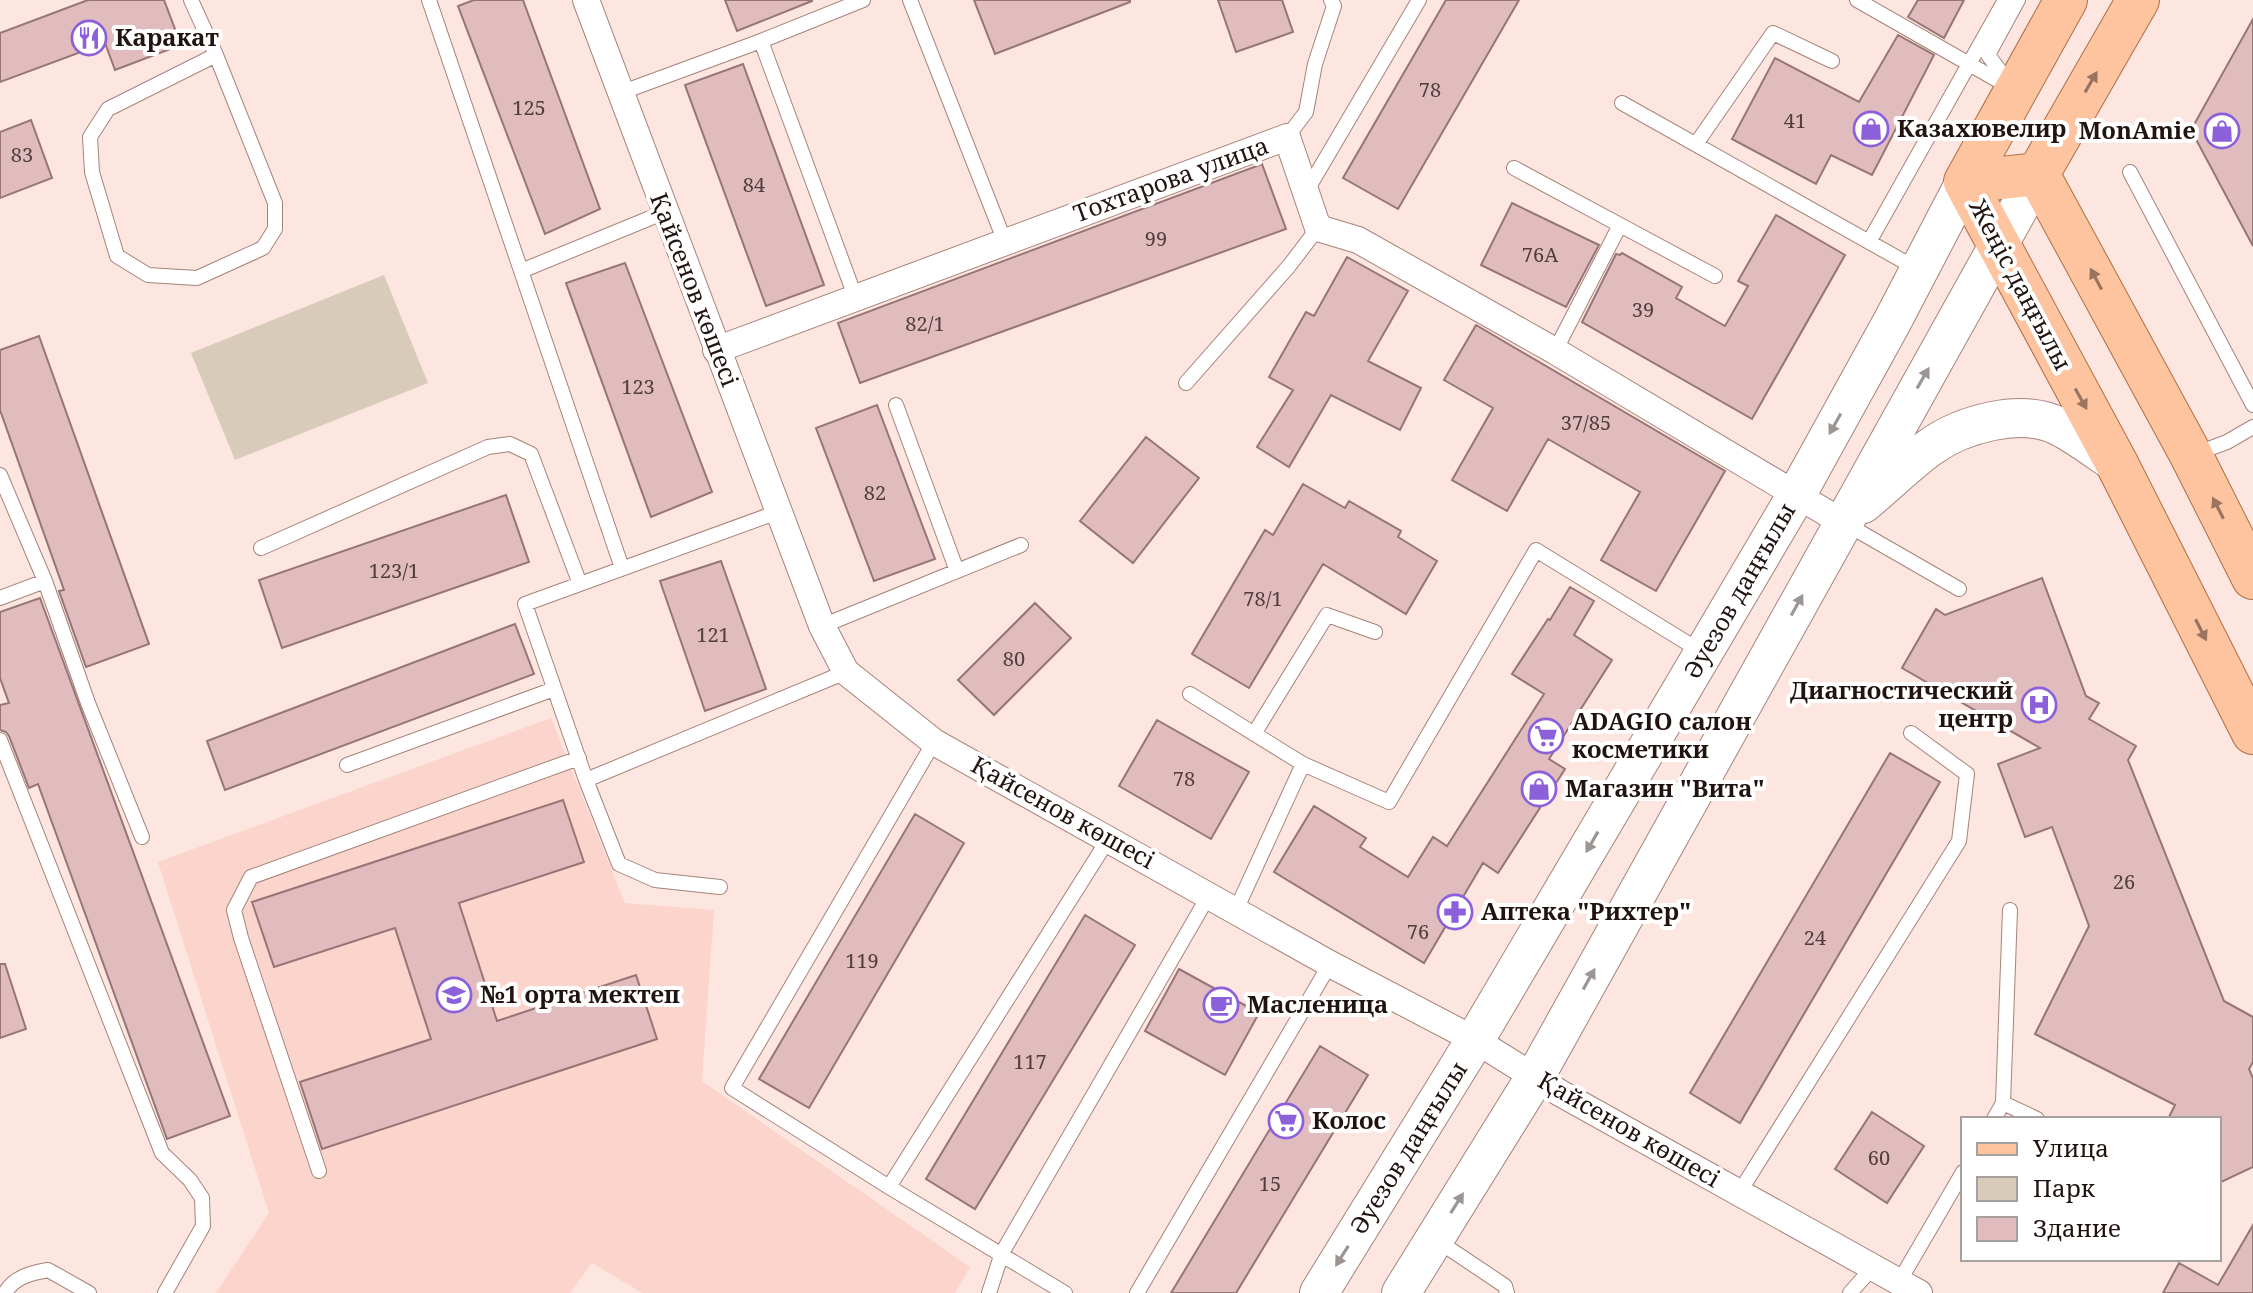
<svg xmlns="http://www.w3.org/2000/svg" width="2253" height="1293" viewBox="0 0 2253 1293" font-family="'Noto Serif',serif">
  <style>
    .built { fill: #fbd5cc }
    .green { fill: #d9cbba }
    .building { fill: #e0bcbe; stroke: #977476; stroke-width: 2 }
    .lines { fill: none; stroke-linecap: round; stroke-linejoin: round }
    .service-casing { stroke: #a5837a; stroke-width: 16 }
    .minor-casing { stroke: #a5837a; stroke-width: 28 }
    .secondary-casing { stroke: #a5837a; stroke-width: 40 }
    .primary-casing { stroke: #ae6d43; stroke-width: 44 }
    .service { stroke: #fff; stroke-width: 14 }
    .minor { stroke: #fff; stroke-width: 26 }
    .secondary { stroke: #fff; stroke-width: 38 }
    .primary { stroke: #fdc49f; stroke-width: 42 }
    .oneway { fill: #9a745f }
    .oneway2 { fill: #9b9593 }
    .labels { text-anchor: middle; stroke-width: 8; stroke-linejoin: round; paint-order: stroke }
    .number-label { font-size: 20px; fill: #503d3c }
    .poi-label { font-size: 24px; font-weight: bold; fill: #201310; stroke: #fff; text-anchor: start }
    .street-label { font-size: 24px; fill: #201310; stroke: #fff }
  </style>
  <rect width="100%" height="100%" fill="#fde6e0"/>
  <path class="built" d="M551,718l74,185 89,7 -12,171 268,186 -15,26h-313l-50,-30 -22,30h-354l53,-80 -111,-351z"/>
  <path class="green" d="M384,275l44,108 -193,77 -44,-107z"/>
  <path class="building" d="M88,0h76l17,45 -66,25 -10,-27 -105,39v-49z
    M474,0h49l77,209 -55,25 -87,-228z
    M725,0h87v1l-75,30z
    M974,0h156v2l-135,52z
    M1218,0h64l11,32 -57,20z
    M1446,0h73l-121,209 -55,-31z
    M1918,0h46l-20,38 -36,-21z
    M2253,19v227l-62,-116z
    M1898,35l36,20 -62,120 -41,-20 -15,29 -84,-45 43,-81 84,44z
    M743,64l81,221 -58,21 -81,-221z
    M31,120l21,58 -52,20v-66z
    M1262,164l24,65 -426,154 -22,-60z
    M1512,203l87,42 -33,62 -85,-42z
    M1776,215l69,40 -93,164 -170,-97 34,-68 4,1 2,-2 60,34 -6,11 49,28 23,-40 -10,-5z
    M1347,257l61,34 -40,70 53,27 -21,42 -69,-35 -42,72 -32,-20 36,-57 -24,-13 37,-65 8,4z
    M625,263l87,229 -61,25 -85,-234z
    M1476,325l249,146 -69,120 -55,-31 39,-68 -92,-53 -41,72 -55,-31 41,-72 -49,-28z
    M39,336l110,308 -63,23 -27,-76 5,-1 -64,-180v-60z
    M877,405l58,154 -61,22 -58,-153z
    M1146,437l53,41 -66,85 -53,-42z
    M1303,484l42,24 4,-7 52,30 -3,6 39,24 -31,53 -83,-50 -74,124 -57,-34 73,-124 8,5z
    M506,495l23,67 -247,86 -23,-68z
    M721,561l45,128 -61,22 -45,-130z
    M2042,578l44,118 13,7 -10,16 47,27 -8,14 96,241 29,16v45l-4,7 4,9v89l-34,16v-64h-51l7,-14 -140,-71 54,-108 -37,-99 -27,10 -27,-73 42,-16 -138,-80 34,-59 9,6z
    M1570,587l24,14 -20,34 38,25 -63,99 16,10 -67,104 -15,-10 -59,100 -150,-91 40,-66 52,32 -6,9 48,30 25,-40 14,9 97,-152 -32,-20 36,-55 2,1z
    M40,598l190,518 -63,23 -129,-355 -9,4 -20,-52 -3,-4 -6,-2v-25l9,-2 -9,-25v-66z
    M1035,603l36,35 -77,77 -36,-35z
    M515,624l19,50 -309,116 -18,-49z
    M1157,720l92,52 -38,67 -92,-53z
    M1890,753l50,29 -200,341 -50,-30z
    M563,800l21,62 -125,41 38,118 139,-46 21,64 -335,110 -22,-67 131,-43 -36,-111 -121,39 -22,-65z
    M915,814l49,29 -155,265 -50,-29z
    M1085,915l50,30 -160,264 -49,-30z
    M0,964h5l21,65 -26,9z
    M1179,969l80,44 -34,62 -80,-44z
    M1320,1046l48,29 -132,218h-65z
    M1872,1112l52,34 -37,57 -52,-34z
    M2253,1225v68h-90l16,-30 39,22z"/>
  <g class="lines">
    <g class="service-casing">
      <path id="service" d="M191,0l25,55 59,148v26l-12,19 -66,30 -49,-3 -31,-19 -25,-84 -2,-35 18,-28 108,-54
        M429,0l193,568
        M910,0l95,242
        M1857,0l156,89
        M761,41l102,-41
        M2010,84l-22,-29 30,-55
        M620,93l141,-52 95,258
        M1622,103l297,167
        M1287,137l19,-25 9,-48 19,-58 -3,-6
        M1696,144l77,-111 59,28
        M1514,168l106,57
        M2130,172l123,233
        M1306,192l113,-192
        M1869,242l136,-242
        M521,271l144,-59
        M1555,351l65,-126 95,51
        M1186,383l103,-117 29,-38
        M896,405l61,166
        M2195,454l32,-12 26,-15
        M0,475l45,106 -45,17
        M1846,524l113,65
        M261,548l227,-101 22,-3 21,10 49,130
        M45,581l43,122 54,134
        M822,626l199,-81
        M1190,694l113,70 -67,146
        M1254,734l73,-119 48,17
        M0,740l162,413 28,27 12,18 1,28 -38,67
        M934,742l-202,346 157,99 176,106
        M1303,764l86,38 147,-252 166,102
        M347,765l207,-76
        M586,780l-61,-176 253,-92
        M720,887l-65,-7 -36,-16 -33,-84 260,-108
        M2003,1103l34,16
        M1994,1119l9,-16 7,-193
        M319,1171l-78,-233 -7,-28 17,-33 328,-119
        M889,1187l220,-349
        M1739,1193l220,-352 8,-67 -56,-41
        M1435,1239l70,47 2,7
        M1899,1282l64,-110
        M5,1293c9,-16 26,-20 43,-23l41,23
        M989,1293l13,-40 207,-358
        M1137,1293l193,-329
        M1850,1293l23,-26"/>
    </g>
    <g class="minor-casing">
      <path id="minor" d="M586,0l236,626 24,46 88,70 396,222 145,76 85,53 359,200
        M716,350l571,-213 31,91 40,12 197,111 287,171"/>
    </g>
    <g class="secondary-casing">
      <path id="secondary" d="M1863,504c22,-18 43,-39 66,-56 33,-24 93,-41 131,-21 20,10 38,25 57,37
        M1319,1293l156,-253 322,-546 95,-172 73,-140
        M1401,1293l134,-216 503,-903"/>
    </g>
    <g class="primary-casing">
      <path id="primary" d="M2038,174l100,-174
        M1965,182l152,282 136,269
        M1965,182l73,-8 153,281 62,123
        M1965,182l101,-182"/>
    </g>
    <use href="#service" class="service"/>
    <use href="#minor" class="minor"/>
    <use href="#secondary" class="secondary"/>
    <use href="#primary" class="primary"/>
  </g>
  <defs><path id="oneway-solid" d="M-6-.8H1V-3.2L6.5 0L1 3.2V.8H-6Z" transform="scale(2)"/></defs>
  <g class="oneway">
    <use href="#oneway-solid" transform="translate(2091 82) rotate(-60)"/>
    <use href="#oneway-solid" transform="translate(2096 279) rotate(-118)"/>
    <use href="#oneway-solid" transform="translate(2081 399) rotate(61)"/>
    <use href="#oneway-solid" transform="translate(2218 508) rotate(-117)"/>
    <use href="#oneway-solid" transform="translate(2201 630) rotate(63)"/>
  </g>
  <g class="oneway2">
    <use href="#oneway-solid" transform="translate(1923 378) rotate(-60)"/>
    <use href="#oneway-solid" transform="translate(1835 424) rotate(119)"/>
    <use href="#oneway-solid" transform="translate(1797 605) rotate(-61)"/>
    <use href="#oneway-solid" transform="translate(1592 842) rotate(120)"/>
    <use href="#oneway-solid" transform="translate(1589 979) rotate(-61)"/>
    <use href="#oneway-solid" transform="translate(1457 1203) rotate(-58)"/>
    <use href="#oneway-solid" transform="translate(1342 1256) rotate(122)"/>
  </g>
  <defs>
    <g id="restaurant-ring" transform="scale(1.8)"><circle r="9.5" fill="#fff" stroke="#8c60db" stroke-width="1.5"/><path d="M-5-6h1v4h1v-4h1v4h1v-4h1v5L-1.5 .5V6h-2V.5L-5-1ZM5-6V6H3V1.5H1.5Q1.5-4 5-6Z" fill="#8c60db"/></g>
    <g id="shop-ring" transform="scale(1.8)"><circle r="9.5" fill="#fff" stroke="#8c60db" stroke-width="1.5"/><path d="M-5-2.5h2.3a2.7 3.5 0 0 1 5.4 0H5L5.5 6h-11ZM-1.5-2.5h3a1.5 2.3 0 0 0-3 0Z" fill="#8c60db"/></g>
    <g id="hospital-ring" transform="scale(1.8)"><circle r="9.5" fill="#fff" stroke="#8c60db" stroke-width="1.5"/><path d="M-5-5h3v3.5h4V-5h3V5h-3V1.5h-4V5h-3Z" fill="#8c60db"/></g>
    <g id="supermarket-ring" transform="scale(1.8)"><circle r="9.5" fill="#fff" stroke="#8c60db" stroke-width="1.5"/><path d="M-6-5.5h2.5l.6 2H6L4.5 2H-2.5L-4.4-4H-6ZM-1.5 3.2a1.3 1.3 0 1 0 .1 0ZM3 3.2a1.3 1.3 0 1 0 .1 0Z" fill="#8c60db"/></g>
    <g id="pharmacy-ring" transform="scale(1.8)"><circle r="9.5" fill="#fff" stroke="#8c60db" stroke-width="1.5"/><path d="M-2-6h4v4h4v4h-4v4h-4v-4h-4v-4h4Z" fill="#8c60db"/></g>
    <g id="school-ring" transform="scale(1.8)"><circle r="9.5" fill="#fff" stroke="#8c60db" stroke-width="1.5"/><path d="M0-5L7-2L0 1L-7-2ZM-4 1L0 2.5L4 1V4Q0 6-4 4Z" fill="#8c60db"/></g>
    <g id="cafe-ring" transform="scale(1.8)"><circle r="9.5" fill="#fff" stroke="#8c60db" stroke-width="1.5"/><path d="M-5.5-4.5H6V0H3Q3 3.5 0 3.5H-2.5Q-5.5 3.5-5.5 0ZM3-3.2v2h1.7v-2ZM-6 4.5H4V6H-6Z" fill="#8c60db"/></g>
  </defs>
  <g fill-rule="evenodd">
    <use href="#restaurant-ring" x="89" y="38"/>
    <use href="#shop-ring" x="1871" y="129"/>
    <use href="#shop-ring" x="2222" y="131"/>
    <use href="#hospital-ring" x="2039" y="705"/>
    <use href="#supermarket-ring" x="1546" y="736"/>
    <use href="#shop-ring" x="1539" y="789"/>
    <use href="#pharmacy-ring" x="1455" y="912"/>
    <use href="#school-ring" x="454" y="995"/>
    <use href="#cafe-ring" x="1221" y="1005"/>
    <use href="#supermarket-ring" x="1286" y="1121"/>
  </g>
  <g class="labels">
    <g class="number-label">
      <text x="1430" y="97">78</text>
      <text x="529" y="115">125</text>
      <text x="1795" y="128">41</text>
      <text x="22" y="162">83</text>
      <text x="754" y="192">84</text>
      <text x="1156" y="246">99</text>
      <text x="1540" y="262">76А</text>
      <text x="1643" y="317">39</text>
      <text x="925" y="331">82/1</text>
      <text x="638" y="394">123</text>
      <text x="1586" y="430">37/85</text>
      <text x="875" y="500">82</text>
      <text x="394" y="578">123/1</text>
      <text x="1263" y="606">78/1</text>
      <text x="713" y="642">121</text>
      <text x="1014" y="666">80</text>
      <text x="1184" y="786">78</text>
      <text x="2124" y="889">26</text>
      <text x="1418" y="939">76</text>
      <text x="1815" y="945">24</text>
      <text x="862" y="968">119</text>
      <text x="1030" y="1069">117</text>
      <text x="1879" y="1165">60</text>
      <text x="1270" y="1191">15</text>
    </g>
    <g class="poi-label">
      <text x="115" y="46">Каракат</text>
      <text x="1897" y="137">Казахювелир</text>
      <text x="2196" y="139" text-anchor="end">MonAmie</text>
      <text x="2013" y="699" text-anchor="end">Диагностический<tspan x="2013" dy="28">центр</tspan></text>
      <text x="1572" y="730">ADAGIO салон<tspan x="1572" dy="28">косметики</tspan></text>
      <text x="1565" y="797">Магазин "Вита"</text>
      <text x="1481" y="920">Аптека "Рихтер"</text>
      <text x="480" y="1003">№1 орта мектеп</text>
      <text x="1247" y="1013">Масленица</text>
      <text x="1312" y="1129">Колос</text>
    </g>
    <g class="street-label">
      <text transform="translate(1171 180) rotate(-20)" y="8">Тохтарова улица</text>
      <text transform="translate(2020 285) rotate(62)" y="8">Жеңіс даңғылы</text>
      <text transform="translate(694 290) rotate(69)" y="8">Қайсенов көшесі</text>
      <text transform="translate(1740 591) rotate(-60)" y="8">Әуезов даңғылы</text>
      <text transform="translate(1063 813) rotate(29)" y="8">Қайсенов көшесі</text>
      <text transform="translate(1629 1130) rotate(30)" y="8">Қайсенов көшесі</text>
      <text transform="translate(1409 1148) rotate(-58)" y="8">Әуезов даңғылы</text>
    </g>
  </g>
  <rect x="1961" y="1117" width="260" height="144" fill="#ffffff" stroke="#a6a19f" stroke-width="2"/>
  <rect x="1977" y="1143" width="40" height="12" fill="#fdc49f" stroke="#a6a19f" stroke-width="2"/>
  <text x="2033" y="1157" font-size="24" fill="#201310">Улица</text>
  <rect x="1977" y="1177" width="40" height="24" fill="#d9cbba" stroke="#a6a19f" stroke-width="2"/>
  <text x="2033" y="1197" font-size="24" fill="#201310">Парк</text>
  <rect x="1977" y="1217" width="40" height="24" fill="#e0bcbe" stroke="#a6a19f" stroke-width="2"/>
  <text x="2033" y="1237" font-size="24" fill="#201310">Здание</text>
</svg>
